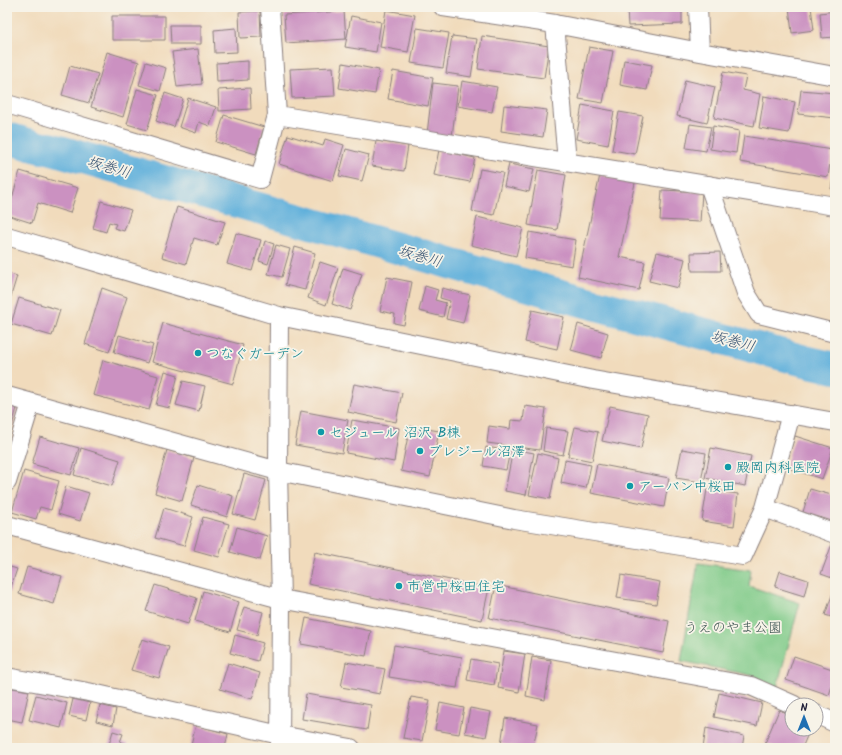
<svg xmlns="http://www.w3.org/2000/svg" width="842" height="755" viewBox="0 0 842 755" font-family="Kalam,'Klee One',sans-serif">
  <style>
    .green { fill: #7fca88; stroke: #507662 }
    .lines { fill: none; stroke-linecap: round; stroke-linejoin: round }
    .river { stroke: #61b0db; stroke-width: 32 }
    .building { fill: #cb91c1 }
    .minor-casing { stroke: #8a7e7c; stroke-width: 20 }
    .minor { stroke: #fff; stroke-width: 18 }
    .culture-dot { fill: #0f9aa8; stroke: #f7f3e8; stroke-width: 1.5 }
    .labels { text-anchor: middle; stroke-width: 3.5; stroke-linejoin: round; paint-order: stroke }
    .culture-label { font-size: 14px; fill: #0d838f; stroke: #f7f3e8; text-anchor: start }
    .park-label { font-size: 14px; fill: #3e5452; stroke: #f7f3e8 }
    .water-label { font-size: 15px; font-style: italic; fill: #385473; stroke: #f7f3e8 }
  </style>
  <rect width="100%" height="100%" fill="#f7f3e8"/>
  <filter id="ink" filterUnits="userSpaceOnUse"><feTurbulence type="fractalNoise" baseFrequency=".025" numOctaves="2"/><feDisplacementMap in="SourceGraphic" scale="8" xChannelSelector="R" yChannelSelector="G"/><feConvolveMatrix kernelMatrix="1 2 1 2 8 2 1 2 1" color-interpolation-filters="sRGB"/></filter>
  <filter id="wash" filterUnits="userSpaceOnUse"><feTurbulence type="fractalNoise" baseFrequency=".012" numOctaves="4" result="noise"/><feDisplacementMap in="SourceGraphic" scale="16" xChannelSelector="R" yChannelSelector="G"/><feGaussianBlur stdDeviation="0.9" result="paint"/><feColorMatrix in="noise" values="0 0 0 0 0 0 0 0 0 0 0 0 0 0 0 0 0 1.4 0 .05"/><feComposite in="paint" operator="in"/></filter>
  <g filter="url(#wash)">
    <rect width="100%" height="100%" fill="#f1dbbc"/>
    <path class="green" d="M698,563l53,7 -2,16 51,17 -23,84 -27,-12 -69,-14z"/>
    <g class="lines">
      <path class="river" d="M7,138l35,10h7l519,149 237,64 30,7"/>
    </g>
    <g id="blocks">
      <path class="building" d="M627,7h55v17l-54,2z
        M789,7h22l3,23 -22,3z
        M386,10l29,5 -7,37 -28,-5z
        M260,11l1,26 -21,1 -1,-26z
        M344,11l2,28 -60,4 -2,-28z
        M835,11v26l-13,1 -2,-25z
        M112,16h53v24h-53z
        M351,16l30,6 -5,30 -31,-5z
        M170,25h31v19h-30z
        M236,28l1,24 -22,1 -1,-23z
        M417,28l32,5 -6,35 -32,-5z
        M452,36l25,3 -6,38 -25,-4z
        M482,36l67,10 -5,32 -66,-9z
        M589,47l24,4 -10,52 -24,-4z
        M198,49l4,35 -25,3 -5,-35z
        M107,52l32,10 -16,55 -32,-10z
        M624,60l28,5 -5,25 -27,-5z
        M248,61v19l-31,2 -1,-19z
        M146,62l20,6 -6,23 -21,-6z
        M343,63l36,7 -4,24 -36,-6z
        M70,66l28,8 -9,29 -27,-8z
        M333,67l2,29 -43,2 -2,-29z
        M393,71l40,7 -5,28 -40,-7z
        M723,72l23,4 -3,14 17,4 -6,32 -40,-8z
        M685,80l30,7 -8,36 -30,-7z
        M462,81l35,6 -5,25 -34,-6z
        M433,83l25,3 -6,51 -25,-3z
        M250,88l1,21 -32,2 -1,-21z
        M137,89l21,6 -11,35 -20,-6z
        M801,90l34,3v25l-37,-4z
        M165,93l18,6 -9,28 -18,-6z
        M764,96l31,6 -6,31 -30,-5z
        M188,98l28,9 -6,19 -11,-4 -3,11 -17,-6z
        M504,105l43,5 -4,27 -42,-6z
        M582,105l32,6 -6,34 -32,-6z
        M619,112l24,4 -8,38 -23,-4z
        M224,115l40,12 -8,27 -40,-12z
        M690,124l21,3 -5,24 -20,-3z
        M713,126l26,5 -3,22 -26,-4z
        M288,135l35,11 2,-7 19,6 -11,36 -54,-17z
        M744,136l88,14 -4,27 -88,-15z
        M376,141l32,5 -4,25 -32,-5z
        M346,149l23,6 -7,26 -23,-5z
        M439,150l36,8 -5,24 -36,-7z
        M509,164l25,5 -5,23 -25,-6z
        M7,169l5,2 -5,16z
        M480,169l23,4 -9,42 -22,-4z
        M538,170l28,5 -9,55 -29,-5z
        M20,171l58,17 -8,25 -32,-10 -6,20 -25,-8z
        M834,172h1v18l-4,-1z
        M600,175l35,8 -16,74 26,5 -6,28 -61,-13z
        M662,190l40,2 -2,30 -40,-2z
        M101,201l30,9 -7,21 -10,-3 2,-4 -7,-2 -3,10 -13,-4z
        M177,207l48,15 -8,23 -23,-7 -8,26 -24,-7z
        M477,217l46,11 -7,28 -45,-11z
        M529,232l47,8 -4,26 -47,-8z
        M236,233l25,7 -9,31 -25,-7z
        M265,241l9,3 -6,20 -9,-3z
        M276,245l14,4 -8,28 -14,-3z
        M295,247l20,6 -10,37 -20,-5z
        M657,252l28,7 -7,29 -29,-7z
        M720,252l1,19h-29l-1,-18z
        M320,262l18,6 -12,37 -18,-7z
        M343,268l19,6 -12,36 -18,-6z
        M7,273l10,3 -10,33z
        M387,277l25,5 -8,43 -10,-2 1,-9 -15,-3z
        M425,286l13,4 -3,10 11,3 -3,14 -24,-6z
        M102,288l25,9 -18,55 -24,-8z
        M442,288l28,7 -7,28 -17,-4 4,-18 -10,-3z
        M19,298l41,12 -8,26 -41,-12z
        M532,310l32,7 -7,32 -32,-7z
        M163,323l80,22 -10,39 -81,-22z
        M578,324l30,9 -7,25 -30,-8z
        M119,335l34,10 -6,18 -33,-11z
        M103,360l55,16 -9,34 -56,-15z
        M165,371l13,4 -8,33 -14,-3z
        M183,381l22,5 -6,25 -23,-6z
        M354,384l48,9 -6,29 -48,-10z
        M7,406l10,2 -10,35z
        M525,406l21,3 -6,41 -53,-7 2,-17 21,3 1,-9 12,1z
        M610,406l38,8 -7,35 -39,-8z
        M301,411l47,9 -6,33 -47,-8z
        M352,420l47,8 -5,34 -48,-9z
        M410,426l29,5 -9,46 -29,-6z
        M575,427l23,5 -6,29 -24,-5z
        M546,428l22,3 -5,24 -20,-4z
        M795,436l38,12 -11,31 -37,-12z
        M40,437l39,11 -8,27 -39,-11z
        M486,447l24,4 -4,19 -23,-4z
        M81,448l39,12 -8,26 -38,-11z
        M711,448l40,8 -6,30 -40,-8z
        M513,449l21,4 -8,42 -21,-4z
        M682,449l24,4 -5,29 -25,-4z
        M167,450l27,8 -12,43 -27,-8z
        M538,453l20,5 -8,41 -21,-4z
        M565,460l26,5 -5,23 -25,-5z
        M597,464l72,14 -5,29 -73,-14z
        M24,471l35,10 -8,29 -11,-3 -4,12 -24,-7z
        M244,474l22,6 -11,40 -22,-6z
        M198,485l35,11 -6,21 -36,-12z
        M66,486l23,7 -9,28 -22,-7z
        M707,489l31,5 -4,32 -32,-5z
        M810,489l25,7v26l-32,-10z
        M164,508l29,9 -9,29 -29,-8z
        M203,517l26,7 -10,33 -25,-7z
        M237,527l30,9 -7,24 -30,-8z
        M832,544l3,1v34l-14,-5z
        M315,552l174,36 -7,32 -174,-36z
        M7,566l10,3 -8,24h-2z
        M27,567l35,9 -8,28 -35,-10z
        M780,571l28,9 -4,16 -29,-9z
        M621,575l39,7 -4,22 -39,-6z
        M155,585l42,13 -9,26 -42,-13z
        M496,585l173,36 -6,32 -174,-35z
        M835,587v31l-10,-3z
        M203,591l36,11 -9,30 -35,-11z
        M244,607l19,5 -6,23 -20,-5z
        M306,618l65,13 -5,25 -65,-12z
        M235,635l28,8 -5,18 -28,-8z
        M142,639l27,8 -10,31 -28,-8z
        M394,645l68,12 -5,31 -68,-11z
        M504,651l21,3 -6,38 -21,-4z
        M794,656l41,14v7l-6,18 -43,-15z
        M532,657l19,3 -6,40 -19,-4z
        M471,659l27,5 -4,21 -27,-5z
        M346,662l39,7 -5,25 -39,-7z
        M228,663l32,10 -8,26 -32,-10z
        M7,687l22,4 -7,31 -15,-3z
        M719,693l43,10 -5,23 -43,-9z
        M306,694l65,11 -4,25 -65,-11z
        M36,695l31,8 -6,25 -32,-8z
        M411,697l19,3 -8,41 -19,-3z
        M73,699l17,4 -4,17 -17,-4z
        M440,703l24,5 -5,26 -24,-4z
        M100,705l16,4 -3,16 -17,-4z
        M470,708l21,4 -5,25 -21,-4z
        M779,710l13,5v14h18l-8,19h-25l-12,-5z
        M505,718l33,6 -5,24h-10l-22,-4z
        M196,725l32,9 -3,14h-35z
        M706,728l38,8 -2,12h-39z
        M113,731l10,3 -3,8 8,2 -1,4h-19z"/>
    </g>
  </g>
  <g filter="url(#ink)">
    <use href="#blocks" fill-opacity="0" stroke="#8a7e7c" stroke-width="1"/>
    <g class="lines">
      <g class="minor-casing">
        <path id="minor" d="M443,7l112,17 145,28 135,24
          M698,7l2,45
          M555,24l12,138
          M7,104l253,75 17,-64 -7,-108
          M277,115l558,91
          M709,185l37,108 13,21 76,19
          M7,236l272,80 314,64 242,42
          M279,316l-1,155 3,128 -1,149
          M7,396l271,75 236,48 229,37 22,-48 26,-94
          M7,482l24,-79
          M765,508l70,26
          M7,525l274,74 470,87 43,19
          M7,677l81,15 192,43 71,13
          M816,714l19,9"/>
      </g>
      <use href="#minor" class="minor"/>
    </g>
  </g>
  <g class="culture-dot">
    <circle cx="198" cy="353" r="4"/>
    <circle cx="321" cy="432" r="4"/>
    <circle cx="420" cy="451" r="4"/>
    <circle cx="728" cy="467" r="4"/>
    <circle cx="630" cy="486" r="4"/>
    <circle cx="399" cy="586" r="4"/>
  </g>
  <g class="labels">
    <g class="culture-label">
      <text x="206" y="358">つなぐガーデン</text>
      <text x="329" y="437">セジュール 沼沢 B棟</text>
      <text x="428" y="456">プレジール沼澤</text>
      <text x="736" y="472">殿岡内科医院</text>
      <text x="638" y="491">アーバン中桜田</text>
      <text x="407" y="591">市営中桜田住宅</text>
    </g>
    <g class="park-label">
      <text x="733" y="632">うえのやま公園</text>
    </g>
    <g class="water-label">
      <text transform="translate(109 167) rotate(16)" y="5">坂巻川</text>
      <text transform="translate(420 256) rotate(16)" y="5">坂巻川</text>
      <text transform="translate(733 341) rotate(15)" y="5">坂巻川</text>
    </g>
  </g>
  <rect width="842" height="755" fill="none" stroke="#f7f3e8" stroke-width="24"/>
  <g transform="translate(804 717)"><circle r="19" fill="#f7f3e8" stroke="#a29fa3"/>
  <path d="M0-3L7 15L0 10L-7 15Z" fill="#1f6fb2"/>
  <text y="-6" font-size="11" font-weight="bold" text-anchor="middle" fill="#22223b">N</text>
  </g>
</svg>
